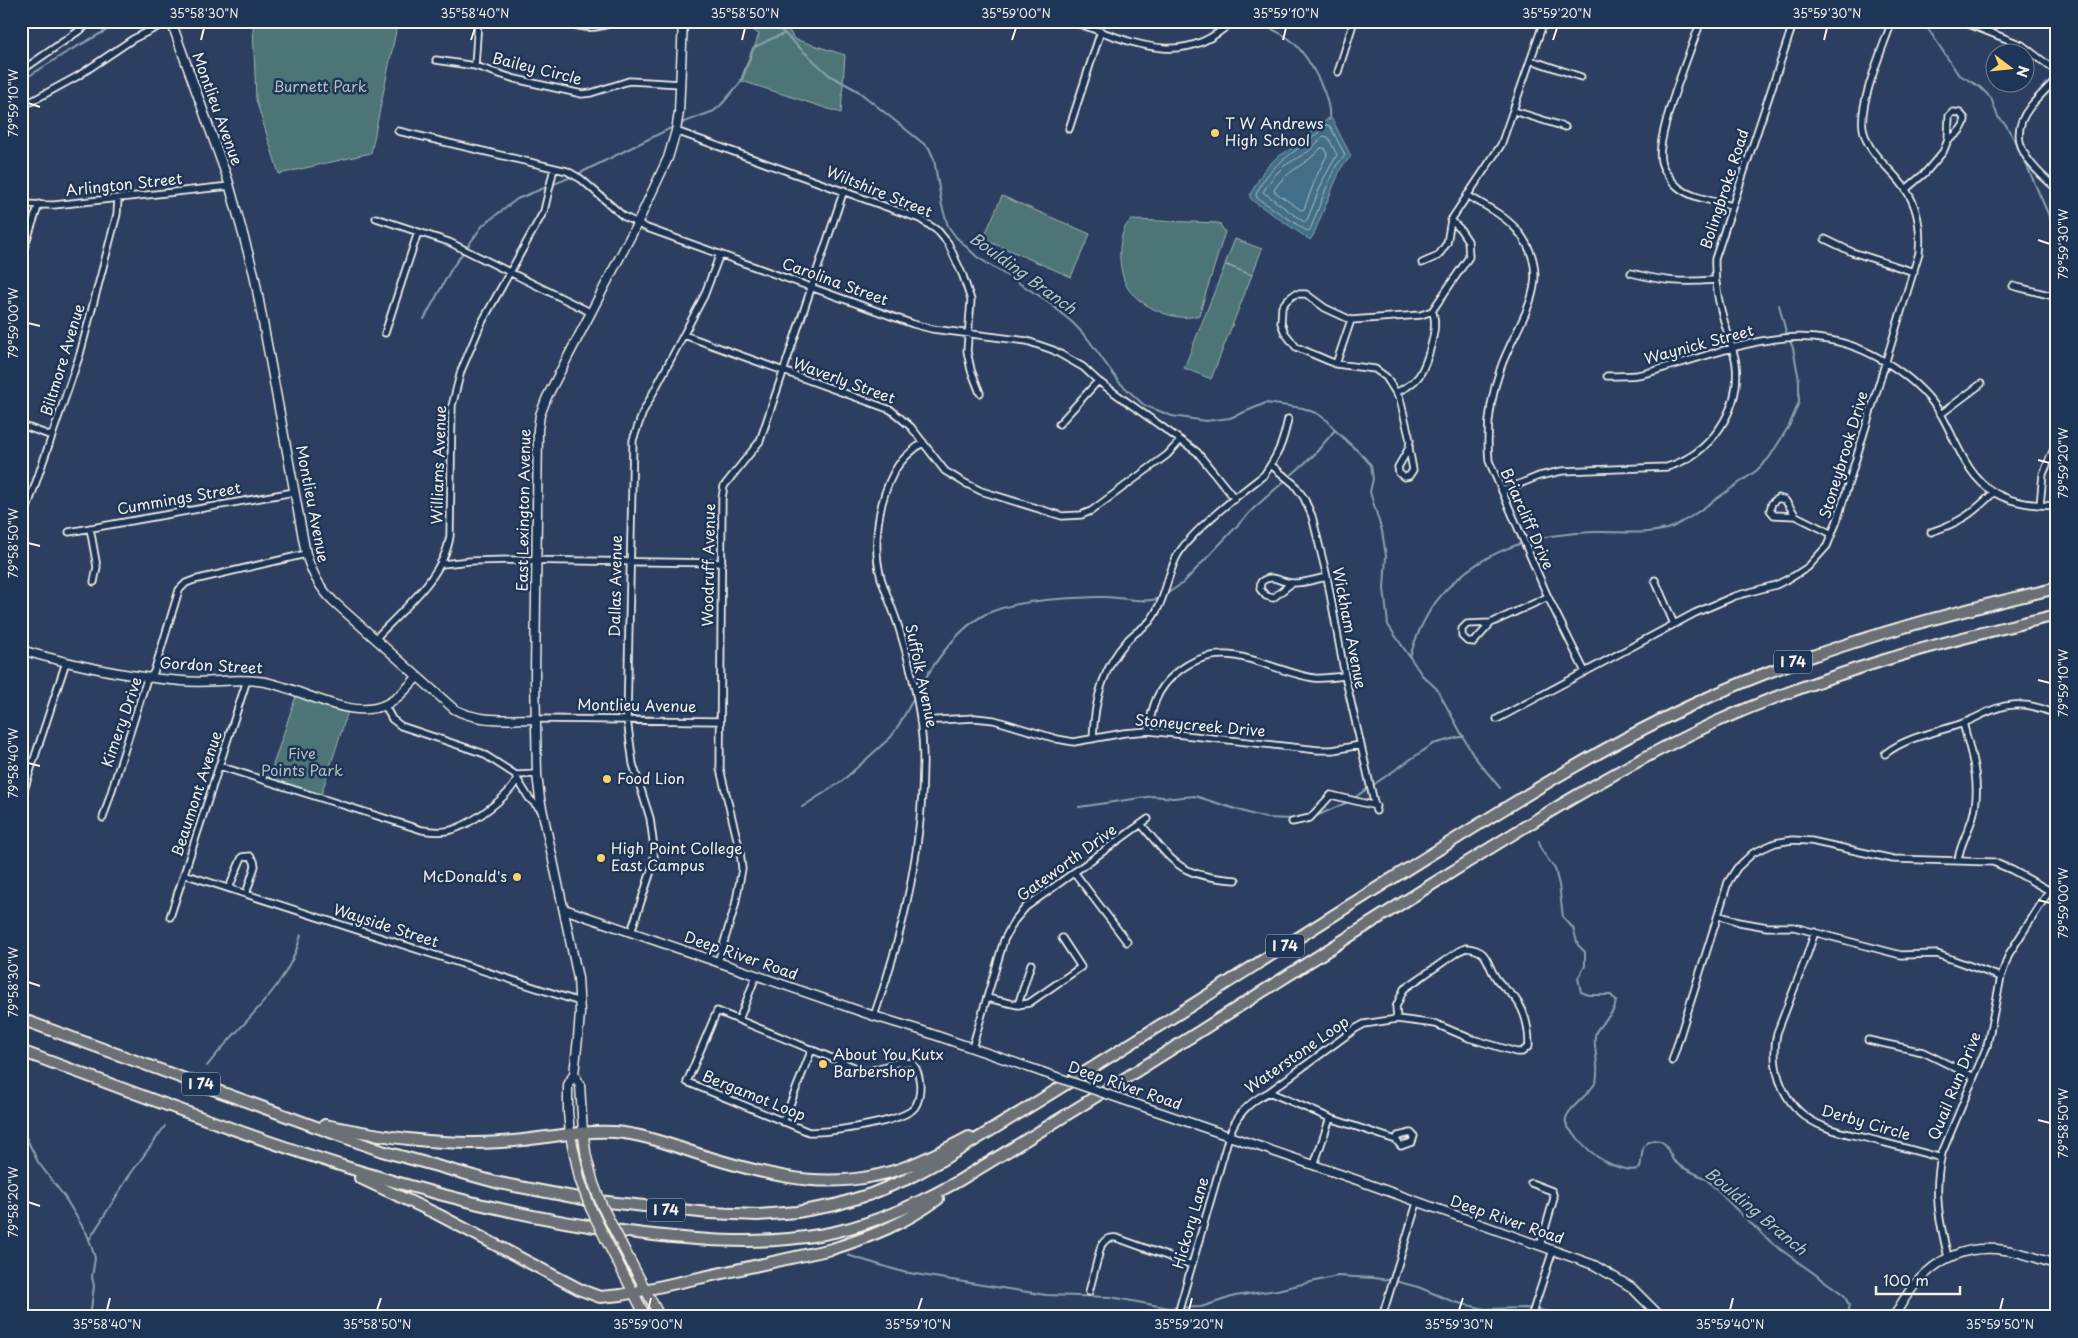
<svg xmlns="http://www.w3.org/2000/svg" width="2078" height="1338" viewBox="0 0 2078 1338" font-family="'Playpen Sans',sans-serif">
  <style>
    .green { fill: #4e7578; stroke: #a1b3b0 }
    .water { fill: #426e87; stroke: #89a2ae }
    .lines { fill: none; stroke-linecap: round; stroke-linejoin: round }
    .shore { stroke: #adbdc1; stroke-width: 1 }
    .stream { stroke: #89a2ae; stroke-width: 2 }
    .street-casing { stroke: #f4f1e8; stroke-width: 9 }
    .secondary-casing { stroke: #f4f1e8; stroke-width: 11 }
    .primary-casing { stroke: #f4f1e8; stroke-width: 12 }
    .highway-casing { stroke: #f4f1e8; stroke-width: 14 }
    .street { stroke: #1d3557; stroke-width: 5.5 }
    .secondary { stroke: #1d3557; stroke-width: 8 }
    .primary { stroke: #6a7074; stroke-width: 9 }
    .highway { stroke: #6a7074; stroke-width: 10 }
    .secondary-bridge-casing { stroke: #f4f1e8; stroke-width: 11; stroke-linecap: butt }
    .primary-bridge-casing { stroke: #f4f1e8; stroke-width: 12; stroke-linecap: butt }
    .secondary-bridge { stroke: #1d3557; stroke-width: 8 }
    .primary-bridge { stroke: #6a7074; stroke-width: 9 }
    .ticks { fill: none; stroke: #f4f1e8; stroke-width: 2 }
    .poi-dot { fill: #ffd166; stroke: #1d3557; stroke-width: 2 }
    .labels { text-anchor: middle; stroke-width: 5; stroke-linejoin: round; paint-order: stroke }
    .shield { fill: #1d3557; stroke: #b4b9bc; stroke-width: 1 }
    .shield-label { font-size: 14px; font-weight: bold; fill: #f4f1e8 }
    .street-label { font-size: 15px; fill: #f4f1e8; stroke: #1d3557 }
    .park-label { font-size: 15px; fill: #b2bfbb; stroke: #1d3557 }
    .poi-label { font-size: 15px; fill: #f4f1e8; stroke: #1d3557; text-anchor: start }
    .water-label { font-size: 16px; font-style: italic; fill: #b6c3c6; stroke: #1d3557 }
    .neatline { fill: none; stroke: #f4f1e8; stroke-width: 2 }
    .ticks-label { font-size: 12px; text-anchor: middle; fill: #f4f1e8 }
  </style>
  <rect width="100%" height="100%" fill="#2c3f61"/>
  <filter id="ink" filterUnits="userSpaceOnUse"><feTurbulence type="fractalNoise" baseFrequency=".02" numOctaves="2"/><feDisplacementMap in="SourceGraphic" scale="10" xChannelSelector="R" yChannelSelector="G"/><feConvolveMatrix kernelMatrix="1 2 1 2 8 2 1 2 1" color-interpolation-filters="sRGB"/></filter>
  <g filter="url(#ink)">
    <path class="green" d="M280,21h118l-27,132 -92,21 -23,-74 -3,-74z
      M738,21h46l10,18 51,16 -4,58 -99,-32 17,-47z
      M1002,196l88,38 -19,43 -88,-38z
      M1131,220l88,3 6,9 -26,83c-22,9 -62,-9 -73,-30 -8,-17 -10,-53 5,-65z
      M1235,239l27,10 -10,26 -27,-11z
      M1225,265l27,10 -41,104 -27,-11z
      M297,693l51,18 -28,87 -52,-18z"/>
    <path class="water" d="M1330,117l2,2 19,37 -10,12 -28,68 -3,4 -57,-39 -3,-3v-3l14,-25 12,-12 26,-16 8,-9z"/>
    <g class="lines">
      <path class="shore" d="M1326,125l4,1 15,29 -9,11 -7,15 -19,49 -3,1 -50,-33 -1,-3c13,-34 47,-45 70,-70z
        M1324,136l4,1 9,18 -13,23 -17,42 -3,2 -41,-30 10,-15 11,-11 25,-15z
        M1321,148h4l2,7 -10,20 -13,34 -3,1 -26,-18 -1,-2c12,-20 33,-25 47,-42z"/>
      <path class="stream" d="M771,21l58,54 29,16 71,57 5,11 8,47 6,20 8,11 21,20 69,43 27,23 15,16 31,43 25,23 28,11 34,5 24,-3 36,-15 37,5 15,6 10,7 7,9 28,26 8,9 2,14 -3,13 12,39 4,25 -2,32 4,37 34,50 15,14 36,66 27,33
        M1253,21c12,5 25,10 35,17 19,14 44,59 41,82
        M1923,21l35,53 22,13 11,11 7,19 8,8 13,23
        M21,81l46,-29 40,-22 12,-9
        M679,124l35,-13 7,-6 19,-22 13,-35 20,-10 11,-4
        M2023,157l34,77
        M576,175l99,-49
        M424,319l28,-51 31,-43 34,-26 54,-22
        M1165,595l18,-12 71,-75 60,-53 21,-25
        M1410,657c23,-87 100,-123 184,-125 27,-1 52,4 79,-5l19,-11 64,-45 13,-13 20,-32 10,-24v-22l-6,-32 -7,-16 -7,-27
        M917,692c15,-26 40,-63 67,-77 30,-16 86,-17 120,-18 19,0 40,7 57,1
        M1354,798l79,-54 31,-8
        M802,807l39,-25 50,-45 9,-14 15,-27
        M1079,807l75,-11 19,2 22,-2 56,18 15,4 28,1
        M1314,817l36,-16
        M1539,841l3,10 13,18 4,16 4,32 10,11 5,17 7,7v14l-7,12 3,14 8,3h22l5,6c-1,14 -14,19 -20,31 -5,11 5,33 0,49 -4,13 -34,30 -30,42 1,5 6,9 9,12 8,10 18,20 29,26 9,5 26,12 36,7l3,-20 4,-5 7,-3 6,1 5,3 8,16 7,6 26,13 37,37 30,28 71,51 5,10 -3,12
        M207,1066c32,-42 81,-77 94,-131
        M21,1127l17,35 26,34 23,38 4,11 4,13 -3,19 2,9 -4,31
        M89,1240l40,-64 36,-50
        M847,1255l56,17 73,12 70,11 65,2 58,11 32,-1 34,-11 42,-6 60,-14 37,2 21,3 23,6 36,15 31,7 40,-1 59,9"/>
      <g class="street-casing">
        <path id="street" d="M74,21l7,9
          M478,21l-3,45 40,13 67,15 9,-1 38,-12 52,3
          M563,21c22,9 33,8 55,0
          M651,21l32,4
          M1070,21c57,18 111,51 162,0
          M1701,21c-10,28 -46,116 -40,140 2,9 10,20 17,26 13,11 37,14 54,19
          M1961,21l61,24 35,27
          M436,60l39,6
          M1531,60l50,17
          M21,71l72,-50
          M1338,72l16,-51
          M2057,78c-9,10 -19,19 -27,29 -27,34 2,61 27,82
          M21,107l57,-31 55,-37 37,-18
          M1514,111l51,16
          M1069,129l32,-98
          M398,131l169,40 14,8 42,37 24,12 266,96 19,5 95,12 26,9 30,17 15,14 99,71 38,47
          M676,131l244,88 18,12 10,12 15,33 8,24 -4,51 4,19 9,23
          M1906,189l19,-16 18,-21 5,-12 1,-24 4,-4 7,1 5,6c-1,10 -9,16 -17,21
          M1467,195c17,10 37,20 50,35 41,49 1,90 -16,137 -11,31 -15,62 -12,94l59,136 37,75
          M21,204l33,1 176,-19
          M376,218l73,24 141,70
          M1825,239l27,13 62,20
          M21,257l18,-53
          M1422,263l16,-7 9,-13 4,-23 50,-75 43,-124
          M1631,273c33,8 48,10 83,7
          M2013,286l44,11
          M385,333l33,-101
          M684,335l207,75 20,17 34,44 18,11 18,9 81,25 19,-1 10,-4 76,-56 13,-14
          M1336,364l15,-44
          M1607,376c10,0 20,0 30,-1 14,-2 28,-8 40,-11 49,-14 100,-34 152,-24 42,7 91,39 113,76 15,27 25,61 53,77 20,11 40,12 62,13
          M1397,392c8,-4 16,-8 22,-16 8,-13 21,-51 13,-65
          M1941,414l40,-30
          M1059,424l39,-43
          M21,425l31,11
          M1409,448l4,22 -4,6 -5,1 -5,-4 -1,-6 11,-19 1,-8 -10,-41 -14,-22 -11,-8 -39,-5 -40,-17 -11,-14 -4,-10 1,-16 5,-7 8,-6h11l19,14 26,12 70,-5 11,-4 37,-54 -1,-16 -8,-12 -9,-9
          M1271,465l23,19 10,14 8,18 15,61 18,99 31,135
          M1502,491l37,-15 23,-5 105,-4c44,-13 74,-57 69,-103 -1,-10 -6,-20 -8,-30 -8,-25 -14,-48 -13,-75l79,-238
          M2040,505l3,-31 14,-32
          M1796,516l-11,-16 -7,-2 -6,5 -2,7 4,5 22,1 36,18
          M21,526l59,-172 37,-140 1,-15
          M90,528l7,39 -3,15
          M69,532l225,-40
          M1931,532c30,-10 41,-18 63,-40
          M442,564l28,-3 42,-1 210,3
          M1655,580l19,44
          M1292,583l-19,15 -7,-2 -6,-7 1,-7c11,-9 19,0 30,1 11,1 25,-4 36,-6
          M1491,623l-17,19 -7,-1 -5,-5v-7l5,-5 24,-1 57,-26
          M375,639c27,-29 69,-62 75,-103l2,-130 9,-35 20,-47 63,-113 10,-43
          M385,706l7,13 9,7 81,27 34,22 21,-1
          M536,719l184,2
          M1497,719l198,-106 40,-17 41,-11 18,-9 14,-9 19,-21 10,-25 82,-268c2,-22 0,-44 -13,-63 -13,-21 -39,-35 -43,-62 -4,-26 20,-80 29,-107
          M920,721l55,-3 19,2 63,19 17,3 50,-9 25,-2 169,19h15l27,-5
          M1149,731c2,-23 8,-42 26,-57 48,-41 89,-4 139,4 10,1 21,-1 31,-2
          M1093,739c1,-36 9,-71 34,-98 6,-8 16,-12 23,-20 15,-19 16,-42 26,-63 12,-25 65,-65 88,-83 14,-20 19,-32 24,-56
          M1885,754c22,-18 52,-21 78,-31 17,-6 31,-17 50,-18 16,-1 30,3 44,10
          M219,766l203,64c12,2 24,3 35,-2 17,-6 54,-33 60,-49
          M516,777l13,21 14,14
          M21,799l45,-137
          M103,818l43,-136 8,-10 25,-82 7,-7 8,-3 112,-26
          M1292,822l18,-4 21,-23 45,11
          M1141,824c34,41 39,52 95,56
          M1958,860c2,-16 11,-29 15,-44 9,-32 -2,-63 -10,-93
          M1074,872l53,70
          M184,874l396,128
          M229,888l13,-31 8,-1 4,5 1,5 -9,28
          M1718,915l10,-33 9,-14 16,-15 22,-10 17,-3 19,1 82,18 100,3 19,8 38,21
          M170,917l77,-237
          M631,932l23,-70v-14l-4,-30 -17,-54 -6,-45 6,-279 10,-28 61,-116 16,-42
          M1815,932l-9,26 -29,75c-8,39 8,79 48,94 14,6 30,8 45,12 23,6 47,12 71,19
          M1466,948c24,2 19,14 30,30 5,8 13,13 19,20 11,14 14,31 14,48l-7,6h-6l-47,-14 -33,-14 -39,-5 -1,-12 8,-18 55,-38z
          M718,962l17,-56 7,-37 -2,-18 -20,-82 2,-271 2,-12 36,-45 84,-251
          M987,998l31,7 11,-2 52,-36 -19,-29
          M1018,1005l13,-41
          M717,1011l149,61 33,-10 13,1c6,7 7,13 8,22 0,7 -1,16 -5,22 -12,16 -86,25 -106,25l-122,-50z
          M874,1016c30,-84 50,-171 49,-262 -1,-43 -12,-88 -25,-129 -5,-16 -12,-31 -17,-47 -9,-33 -3,-76 13,-106 7,-13 18,-21 29,-30
          M739,1020l17,-44
          M1868,1040l55,12 51,25
          M972,1048l32,-108 10,-19 12,-14 122,-88
          M1672,1061l46,-146 21,7 28,5h27l107,28 36,-1 64,23
          M1269,1092l61,26 66,22 5,6 11,-4 2,-6 -3,-3 -13,3 -2,4
          M783,1122l29,-73
          M1314,1165l16,-47
          M1531,1183l21,8 2,7 -14,48
          M1948,1257c-9,-37 -15,-66 -6,-104l45,-107 14,-69 8,-23 48,-75
          M1089,1292l12,-46c4,-7 8,-9 16,-8l75,27
          M1177,1317l52,-181c7,-21 20,-34 40,-44l86,-63 9,-5 33,-5
          M1382,1317l35,-114
          M1531,1317l22,-67"/>
      </g>
      <g class="secondary-casing">
        <path id="secondary" d="M171,21l57,159 26,94 52,280c6,19 13,33 27,47l121,108c25,14 54,10 82,10
          M21,650c52,15 107,27 161,31 27,3 56,-4 83,1 32,6 72,30 103,27 22,-1 35,-16 49,-32
          M564,909l310,107 46,14 122,42
          M574,1074l6,11 3,47
          M1124,1100l233,80 237,85 37,22 30,30
          M570,1133l-2,-21v-27l6,-11 4,-36 2,-25 -2,-35 -38,-179 -3,-25 -2,-97 3,-248 2,-14 7,-18 90,-173 31,-66 8,-27 3,-19 4,-91
          M1894,1317c23,-45 58,-75 111,-67 17,2 35,9 52,15"/>
      </g>
      <g class="primary-casing">
        <path id="primary" d="M583,1132l3,23 7,27
          M570,1133l10,47
          M606,1240l40,77
          M625,1251l35,66"/>
      </g>
      <g class="highway-casing">
        <path id="highway" d="M21,1019l361,132 117,32 90,17 120,13 49,2 39,-3 38,-7 36,-11 36,-15 35,-19c152,-91 301,-188 451,-282 103,-64 203,-130 314,-180 112,-51 230,-82 350,-110
          M21,1051c199,73 396,154 608,181 62,8 127,14 190,3 48,-8 93,-28 136,-52 152,-91 301,-188 452,-283 101,-63 201,-128 309,-178 110,-49 224,-80 341,-107
          M325,1125c59,12 116,21 176,17 38,-2 75,-12 113,-10 32,2 64,16 94,25 71,22 131,36 203,8 20,-8 39,-18 58,-28
          M360,1178l77,36 144,76 19,7 21,-2 211,-46c38,-12 74,-26 106,-50"/>
      </g>
      <use href="#street" class="street"/>
      <use href="#secondary" class="secondary"/>
      <use href="#primary" class="primary"/>
      <use href="#highway" class="highway"/>
      <g class="secondary-bridge-casing">
        <path id="secondary-bridge" d="M1042,1072l82,28"/>
      </g>
      <g class="primary-bridge-casing">
        <path id="primary-bridge" d="M580,1180l11,29 15,31
          M593,1182l9,24 23,45"/>
      </g>
      <use href="#secondary-bridge" class="secondary-bridge"/>
      <use href="#primary-bridge" class="primary-bridge"/>
    </g>
  </g>
  <path class="ticks" d="M201,40l3,-12M471,40l4,-12M742,40l3,-12M1012,40l4,-12M1283,40l3,-12M1553,40l4,-12M1824,40l3,-12M28,103l12,4M2038,240l12,4M28,323l12,3M2038,460l12,3M28,543l12,3M2038,680l12,3M28,763l12,3M2038,900l12,3M28,982l12,4M2038,1120l12,3M28,1202l12,4M107,1310l3,-12M377,1310l4,-12M648,1310l3,-12M918,1310l4,-12M1189,1310l3,-12M1459,1310l4,-12M1730,1310l3,-12M2000,1310l3,-12"/>
  <g class="poi-dot">
    <circle cx="1215" cy="133" r="5"/>
    <circle cx="607" cy="779" r="5"/>
    <circle cx="601" cy="858" r="5"/>
    <circle cx="517" cy="877" r="5"/>
    <circle cx="823" cy="1064" r="5"/>
  </g>
  <g class="labels">
    <g class="shield">
      <rect x="1774" y="650.5" width="38" height="23" rx="4"/>
      <rect x="1266" y="934.5" width="38" height="23" rx="4"/>
      <rect x="182" y="1072.5" width="38" height="23" rx="4"/>
      <rect x="647" y="1198.5" width="38" height="23" rx="4"/>
    </g>
    <g class="shield-label">
      <text x="1793" y="667">I 74</text>
      <text x="1285" y="951">I 74</text>
      <text x="201" y="1089">I 74</text>
      <text x="666" y="1215">I 74</text>
    </g>
    <g class="street-label">
      <text transform="translate(537 69) rotate(14)" y="5">Bailey Circle</text>
      <text transform="translate(217 109) rotate(70)" y="5">Montlieu Avenue</text>
      <text transform="translate(124 185) rotate(-6)" y="5">Arlington Street</text>
      <text transform="translate(1725 189) rotate(-72)" y="5">Bolingbroke Road</text>
      <text transform="translate(879 192) rotate(22)" y="5">Wiltshire Street</text>
      <text transform="translate(835 282) rotate(20)" y="5">Carolina Street</text>
      <text transform="translate(1699 345) rotate(-15)" y="5">Waynick Street</text>
      <text transform="translate(63 360) rotate(-73)" y="5">Biltmore Avenue</text>
      <text transform="translate(844 381) rotate(20)" y="5">Waverly Street</text>
      <text transform="translate(1844 455) rotate(-73)" y="5">Stoneybrook Drive</text>
      <text transform="translate(439 465) rotate(-88)" y="5">Williams Avenue</text>
      <text transform="translate(179 499) rotate(-10)" y="5">Cummings Street</text>
      <text transform="translate(312 504) rotate(79)" y="5">Montlieu Avenue</text>
      <text transform="translate(524 510) rotate(-89)" y="5">East Lexington Avenue</text>
      <text transform="translate(1527 519) rotate(66)" y="5">Briarcliff Drive</text>
      <text transform="translate(709 565) rotate(-89)" y="5">Woodruff Avenue</text>
      <text transform="translate(616 586) rotate(-89)" y="5">Dallas Avenue</text>
      <text transform="translate(1349 628) rotate(79)" y="5">Wickham Avenue</text>
      <text transform="translate(211 666) rotate(3)" y="5">Gordon Street</text>
      <text transform="translate(921 676) rotate(78)" y="5">Suffolk Avenue</text>
      <text transform="translate(637 706) rotate(1)" y="5">Montlieu Avenue</text>
      <text transform="translate(122 722) rotate(-71)" y="5">Kimery Drive</text>
      <text transform="translate(1200 726) rotate(5)" y="5">Stoneycreek Drive</text>
      <text transform="translate(197 794) rotate(-72)" y="5">Beaumont Avenue</text>
      <text transform="translate(1067 863) rotate(-36)" y="5">Gateworth Drive</text>
      <text transform="translate(386 926) rotate(18)" y="5">Wayside Street</text>
      <text transform="translate(741 956) rotate(19)" y="5">Deep River Road</text>
      <text transform="translate(1297 1055) rotate(-35)" y="5">Waterstone Loop</text>
      <text transform="translate(1125 1086) rotate(19)" y="5">Deep River Road</text>
      <text transform="translate(1955 1086) rotate(-68)" y="5">Quail Run Drive</text>
      <text transform="translate(754 1096) rotate(22)" y="5">Bergamot Loop</text>
      <text transform="translate(1866 1123) rotate(16)" y="5">Derby Circle</text>
      <text transform="translate(1507 1220) rotate(19)" y="5">Deep River Road</text>
      <text transform="translate(1191 1223) rotate(-74)" y="5">Hickory Lane</text>
    </g>
    <g class="park-label">
      <text x="320" y="92">Burnett Park</text>
      <text x="302" y="759">Five<tspan x="302" dy="17">Points Park</tspan></text>
    </g>
    <g class="poi-label">
      <text x="1225" y="129">T W Andrews<tspan x="1225" dy="17">High School</tspan></text>
      <text x="617" y="784">Food Lion</text>
      <text x="611" y="854">High Point College<tspan x="611" dy="17">East Campus</tspan></text>
      <text x="507" y="882" text-anchor="end">McDonald's</text>
      <text x="833" y="1060">About You Kutx<tspan x="833" dy="17">Barbershop</tspan></text>
    </g>
    <g class="water-label">
      <text transform="translate(1023 273) rotate(36)" y="6">Boulding Branch</text>
      <text transform="translate(1756 1211) rotate(40)" y="6">Boulding Branch</text>
    </g>
  </g>
  <rect width="2078" height="1338" fill="none" stroke="#1d3557" stroke-width="55"/>
  <g transform="translate(2010 68) rotate(106)"><circle r="24" fill="#1d3557" stroke="#738091"/>
  <path d="M0-4L9 19L0 12L-9 19Z" fill="#ffd166"/>
  <text y="-8" font-size="14" font-weight="bold" text-anchor="middle" fill="#f4f1e8">N</text>
  </g>
  <path d="M1876 1286v8h84v-8" fill="none" stroke="#f4f1e8" stroke-width="2.5"/>
  <text x="1883" y="1286" font-size="15" fill="#f4f1e8" stroke="#1d3557" stroke-width="4" paint-order="stroke">100 m</text>
  <rect x="28" y="28" width="2022" height="1282" class="neatline"/>
  <g class="ticks-label">
    <text x="204" y="18">35°58'30"N</text>
    <text x="475" y="18">35°58'40"N</text>
    <text x="745" y="18">35°58'50"N</text>
    <text x="1016" y="18">35°59'00"N</text>
    <text x="1286" y="18">35°59'10"N</text>
    <text x="1557" y="18">35°59'20"N</text>
    <text x="1827" y="18">35°59'30"N</text>
    <text transform="translate(14 103) rotate(-90)" y="4">79°59'10"W</text>
    <text transform="translate(2064 244) rotate(-90)" y="4">79°59'30"W</text>
    <text transform="translate(14 323) rotate(-90)" y="4">79°59'00"W</text>
    <text transform="translate(2064 463) rotate(-90)" y="4">79°59'20"W</text>
    <text transform="translate(14 543) rotate(-90)" y="4">79°58'50"W</text>
    <text transform="translate(2064 683) rotate(-90)" y="4">79°59'10"W</text>
    <text transform="translate(14 763) rotate(-90)" y="4">79°58'40"W</text>
    <text transform="translate(2064 903) rotate(-90)" y="4">79°59'00"W</text>
    <text transform="translate(14 982) rotate(-90)" y="4">79°58'30"W</text>
    <text transform="translate(2064 1123) rotate(-90)" y="4">79°58'50"W</text>
    <text transform="translate(14 1202) rotate(-90)" y="4">79°58'20"W</text>
    <text x="107" y="1329">35°58'40"N</text>
    <text x="377" y="1329">35°58'50"N</text>
    <text x="648" y="1329">35°59'00"N</text>
    <text x="918" y="1329">35°59'10"N</text>
    <text x="1189" y="1329">35°59'20"N</text>
    <text x="1459" y="1329">35°59'30"N</text>
    <text x="1730" y="1329">35°59'40"N</text>
    <text x="2000" y="1329">35°59'50"N</text>
  </g>
</svg>
